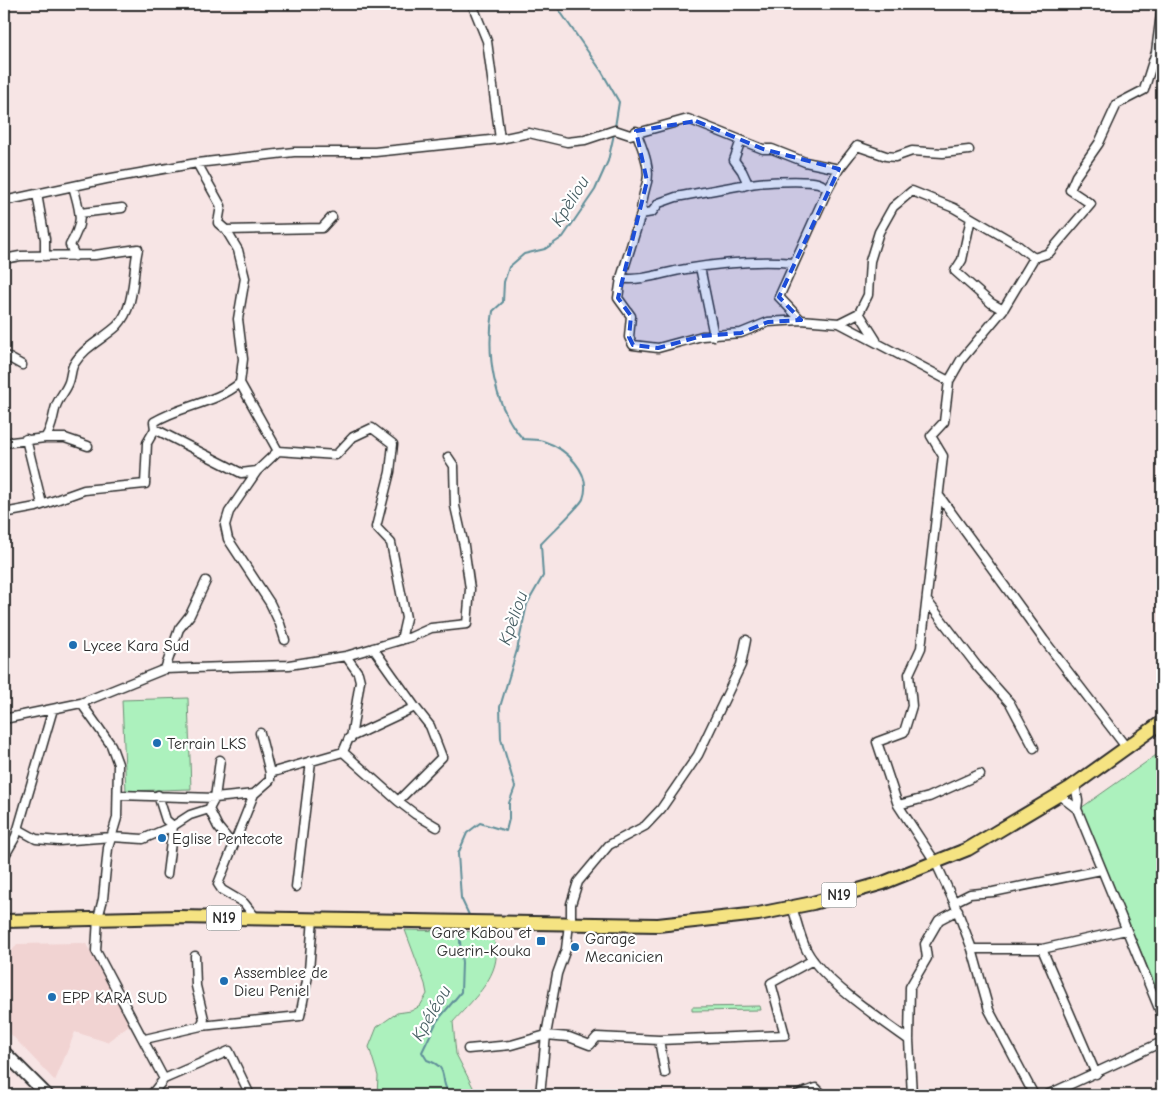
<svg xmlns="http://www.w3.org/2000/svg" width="1166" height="1099" viewBox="0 0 1166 1099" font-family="'Comic Neue',sans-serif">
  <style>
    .built { fill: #f1d3d2 }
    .green { fill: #acf1bd; stroke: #6c8e74 }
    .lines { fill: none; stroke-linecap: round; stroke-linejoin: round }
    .stream { stroke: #608f99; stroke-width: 2 }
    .street-casing { stroke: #2b2b2b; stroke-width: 11 }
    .secondary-casing { stroke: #2b2b2b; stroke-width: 15 }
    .primary-casing { stroke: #2b2b2b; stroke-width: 16 }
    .street { stroke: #fff; stroke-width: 8 }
    .secondary { stroke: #fff; stroke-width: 11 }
    .primary { stroke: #f5e382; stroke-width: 12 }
    .marked { fill: #1d4ed8; fill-opacity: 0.2; stroke: #1d4ed8; stroke-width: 4; stroke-dasharray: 10 6; stroke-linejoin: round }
    .poi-dot { fill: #1f6fb2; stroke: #fff; stroke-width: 2 }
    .labels { text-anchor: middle; stroke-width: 4.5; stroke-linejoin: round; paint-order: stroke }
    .shield { fill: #fff; stroke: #6b6b6b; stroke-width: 1 }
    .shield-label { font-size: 15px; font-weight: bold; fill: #2b2b2b }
    .poi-label { font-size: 16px; fill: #2b2b2b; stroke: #fff; text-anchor: start }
    .water-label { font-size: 18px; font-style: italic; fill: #465d62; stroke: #fff }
  </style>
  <rect width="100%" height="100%" fill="#f7e5e5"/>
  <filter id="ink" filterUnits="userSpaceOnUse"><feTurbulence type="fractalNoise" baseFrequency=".02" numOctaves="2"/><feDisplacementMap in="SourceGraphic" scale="10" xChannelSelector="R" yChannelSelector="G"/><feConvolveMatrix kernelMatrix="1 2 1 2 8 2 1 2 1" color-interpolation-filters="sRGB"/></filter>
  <g filter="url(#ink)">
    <path class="built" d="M82,943l4,1 44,76 -1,5 -22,17 -32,-10 -20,49 -51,-54v-65l13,-18z"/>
    <path class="green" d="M188,698l3,91 -65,2 -4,-91z
      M1162,751v251l-81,-194z
      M405,930l85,2c21,36 -16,66 -37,90l3,32 21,41h-100l1,-19 -9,-29 8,-20 20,-14 14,-2 9,-5 7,-12 -2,-10z
      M760,1006l1,4 -69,1v-4z"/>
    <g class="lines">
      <path class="stream" d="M555,4l47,68 17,30 -4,25
        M470,917l-9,-19 -3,-44 9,-21 13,-10 26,8 3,-12v-16l6,-16 -14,-48 -1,-32 17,-57 10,-46 16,-28 -2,-32c8,-9 39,-38 42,-45 10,-27 -18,-51 -40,-58 -6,-2 -14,-1 -20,-2 -30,-33 -37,-85 -30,-128l10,-9 1,-20 5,-15 15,-13 21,-5 18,-12 32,-47 13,-29 6,-27
        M451,1095c-14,-14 1,-27 -24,-35l-5,-8 15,-31 24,-29 1,-29 -3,-33 3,-3"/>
      <g class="street-casing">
        <path id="street" d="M636,131c5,15 15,35 11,51 -3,11 -6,20 -6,32l-20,64 -3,20 13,18 -2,21 4,8 25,3 44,-12 39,-3 27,-11 33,-2
          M500,139l29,-6 38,9 18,-2 30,-10 15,5 58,-16 75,30h9l33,13 34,7
          M197,163l24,43 -3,17 8,7 12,20 7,28 -7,41 5,40 -3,24 38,68
          M73,186c7,27 12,34 -3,59l5,11
          M743,186c11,-5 64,-6 75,-3 4,1 7,4 10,6
          M37,194l8,45v17
          M4,201l102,-22 91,-16 97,-11h81l125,-13 -13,-98 -15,-37
          M80,213l42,-5
          M641,214l11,-2 7,-9 17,-6 72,-13 -6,-13 -8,-11 7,-20
          M971,218l-9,42 -7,11 36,32 12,7
          M226,230l96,-2 10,-11
          M4,259l16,-3 75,-1 43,-6c-6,25 -2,57 -21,77 -14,13 -33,21 -43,38 -3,4 -3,13 -5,18 -3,9 -10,15 -13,24 -4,12 -3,21 -11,32l-41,5
          M700,267l14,69
          M621,278c19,4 44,-6 65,-9 36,-6 72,-9 108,-6
          M839,323l20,-10
          M876,340l-17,-27 9,-18 2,-34 9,-29 14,-25 19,-16 42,17 62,36 18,14
          M4,355l18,10
          M949,381l-110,-58 -38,-3 -22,-23 47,-104 13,-24 18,-23 29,10 9,1 17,-6 31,2 26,-3
          M155,429l86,44 16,-2
          M45,438h20l23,8
          M26,439l16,65
          M940,497l104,143 82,107
          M4,513l32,-6 48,-17 61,-6 2,-41 8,-14 -1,-7c27,-17 61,-18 86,-39
          M928,602l49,64 33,37 24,45
          M285,640l-5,-16 -10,-21 -42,-64 -3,-14 4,-13 28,-41 21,-20 58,4 17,-18 19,-9 21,16 -3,28 -14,55 15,16 15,75 -5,22
          M346,656l12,17 2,8 -9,57
          M165,669l14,-40 11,-14 16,-34
          M81,703l30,42 7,19 -1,54 -9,30 -5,51 -5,19 -2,33 68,128
          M4,719l77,-16 84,-34 124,-4 57,-9 65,-19 20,-9 36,-4 3,-35 -6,-43 -9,-40 -1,-40 -6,-9
          M260,733l10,40
          M343,752l55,49 44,-44 -12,-31 -15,-19
          M1075,784l3,17 -1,8 85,207
          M254,794l-36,90 4,6 22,13 12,15
          M118,795l97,3 39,-4 16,-14v-7l73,-21 6,-14 66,-31 -42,-59
          M158,795l8,25 7,6
          M1059,795l18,14
          M398,801l17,13 22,13
          M898,805l31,-8 51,-23
          M209,809l9,18 14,17
          M18,829l18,10 23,2 53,-4 31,2 30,-13 17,-11 19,-6 6,-11 5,-38
          M4,857l12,-21 37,-127
          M167,874l6,-48
          M296,887l15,-126
          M954,902l16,-8 23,-2 108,-22
          M792,907c5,14 8,31 15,44 16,30 74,69 102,89
          M571,924v-20l7,-22 31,-37 36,-19 16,-17 37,-54 43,-90 5,-25
          M972,949h70l84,-19
          M1042,949l54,125
          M195,956l1,30 8,33 -3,7
          M145,1039l56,-13 99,-10 9,-45 4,-53
          M659,1040l6,33
          M468,1049l43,-4 35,-10 23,2 21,8 7,-8 62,3 126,-5 -14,-52 42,-23
          M151,1095l13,-16 65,-28 21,44
          M540,1095l6,-60 11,-61 9,-25 3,-25
          M797,1095l19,-7 7,7
          M912,1095l-3,-55 1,-53 17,-29 -2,-14 14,-24 19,-10
          M1034,1095l-45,-85 -17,-61 -18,-47 -18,-39 -38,-58 -21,-63 27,-10 8,-26 -3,-32 12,-26 22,-192 -12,-20 13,-14 5,-41 12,-21 42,-50 31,-52 15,-5 42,-49 -21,-14 6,-14 23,-33 18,-39 27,-14 12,-38 6,-46
          M1047,1095l115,-53"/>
      </g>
      <g class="secondary-casing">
        <path id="secondary" d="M4,1052l43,43"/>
      </g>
      <g class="primary-casing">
        <path id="primary" d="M4,921l174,-4 480,8 100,-11 55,-11 70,-20 85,-34 102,-61 92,-66"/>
      </g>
      <use href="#street" class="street"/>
      <use href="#secondary" class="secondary"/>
      <use href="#primary" class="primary"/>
    </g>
  </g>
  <path class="marked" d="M696,121l67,28 76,20 -60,128 22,23 -33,2 -27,11 -39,3 -44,12 -25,-3 -4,-8 2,-21 -13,-18 29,-117 -11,-50z"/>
  <g class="poi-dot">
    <circle cx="73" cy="645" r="5"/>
    <circle cx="157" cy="743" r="5"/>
    <circle cx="162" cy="838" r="5"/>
    <rect x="536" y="936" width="10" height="10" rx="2.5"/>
    <circle cx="575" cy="947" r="5"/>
    <circle cx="224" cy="981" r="5"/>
    <circle cx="52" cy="997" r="5"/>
  </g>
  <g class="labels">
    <g class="shield">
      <rect x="821.5" y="882.5" width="35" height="25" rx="4"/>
      <rect x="206.5" y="905.5" width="35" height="25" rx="4"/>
    </g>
    <g class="shield-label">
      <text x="839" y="900">N19</text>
      <text x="224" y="923">N19</text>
    </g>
    <g class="poi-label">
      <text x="83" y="651">Lycee Kara Sud</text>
      <text x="167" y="749">Terrain LKS</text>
      <text x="172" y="844">Eglise Pentecote</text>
      <text x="531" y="938" text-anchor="end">Gare Kabou et<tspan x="531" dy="18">Guerin-Kouka</tspan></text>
      <text x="585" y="944">Garage<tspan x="585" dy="18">Mecanicien</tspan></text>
      <text x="234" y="978">Assemblee de<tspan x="234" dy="18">Dieu Peniel</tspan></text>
      <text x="62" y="1003">EPP KARA SUD</text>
    </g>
    <g class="water-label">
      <text transform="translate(570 201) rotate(-58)" y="6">Kpèliou</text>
      <text transform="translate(513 618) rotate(-71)" y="6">Kpèliou</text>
      <text transform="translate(431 1013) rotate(-60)" y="6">Kpéléou</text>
    </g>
  </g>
  <rect width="1166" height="1099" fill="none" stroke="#fff" stroke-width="20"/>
  <rect x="10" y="10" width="1146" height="1079" fill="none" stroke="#2b2b2b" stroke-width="2" filter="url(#ink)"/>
</svg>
